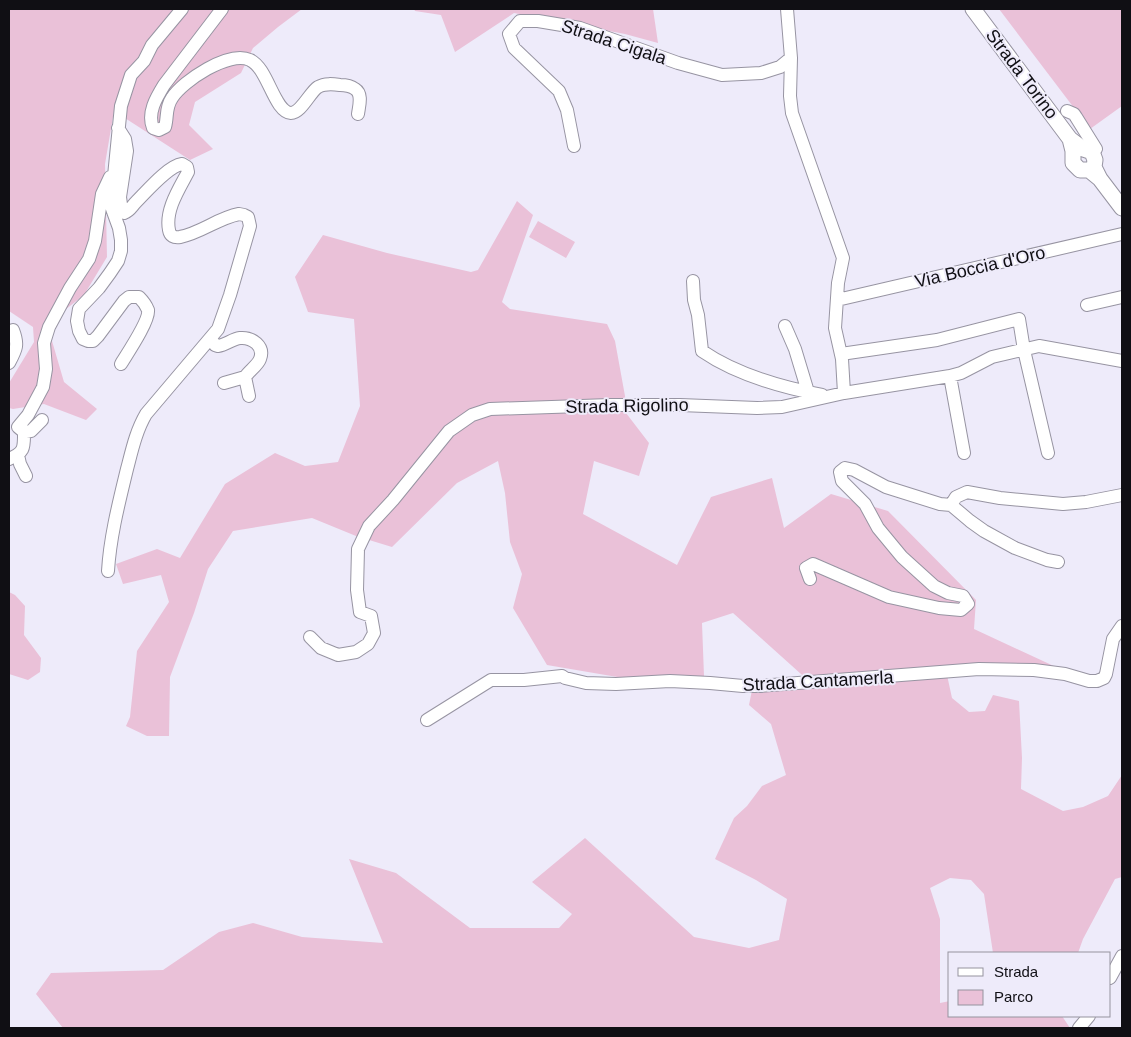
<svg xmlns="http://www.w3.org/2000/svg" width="1131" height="1037" viewBox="0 0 1131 1037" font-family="Helvetica,sans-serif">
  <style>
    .green { fill: #eac1d8 }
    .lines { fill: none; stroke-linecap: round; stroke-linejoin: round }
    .minor-casing { stroke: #9794a2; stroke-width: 14 }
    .major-casing { stroke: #9794a2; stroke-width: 17 }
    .minor { stroke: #fff; stroke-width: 12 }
    .major { stroke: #fff; stroke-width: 15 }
    .labels { text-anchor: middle; stroke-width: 4; stroke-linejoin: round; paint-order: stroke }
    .street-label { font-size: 18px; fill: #100f14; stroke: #eeebfa }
  </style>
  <rect width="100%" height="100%" fill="#eeebfa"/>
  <path class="green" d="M9,9h293l-24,18 -25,21 -12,25 -46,29 -6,23 24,24 -23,11 -76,-49 -9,53 2,93 -23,38 -23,18 -8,13 -1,15 12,41 33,27 -11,11 -42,-16 -31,5 -4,-1v-25l25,-41 -1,-15 -24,-16z
    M414,9h239l5,34 -33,-9 -111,-21 -59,39 -14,-37 -26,-4z
    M999,9h123v97l-32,23z
    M517,201l16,14 -31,87 8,7 97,15 8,17 10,55 1,17 23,30 -10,33 -45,-15 -11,53 94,51 34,-68 61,-19 12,50 47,-34 57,17 88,89 -2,29 110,51 -70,-7 -67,2 5,23 17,14 16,-1 8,-16 26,6 3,57 -1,31 42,22 20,-4 25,-11 14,-21v102l-7,2 -32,60 -5,14h-85l-9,-59 -13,-14 -21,-2 -20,10 10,31v84l10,-2v15h112l8,12h-1007l-27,-34 15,-21 112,-3 56,-38 34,-9 49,14 81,6 -34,-84 47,14 74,55h89l13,-14 -40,-32 53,-44 109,99 55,11 30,-8 8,-41 -31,-19 -41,-21 19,-41 13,-12 15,-20 24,-11 -15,-51 -22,-19 3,-15 59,-7 -78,-70 -31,10 2,53 -75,3 -82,-14 -34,-57 9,-34 -12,-32 -5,-49 -7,-32 -41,22 -65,64 -36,-11 -44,-18 -79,13 -25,38 -14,44 -24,64 -1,59h-22l-21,-10 4,-9 7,-66 32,-49 -8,-27 -38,9 -7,-20 41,-15 23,9 45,-74 50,-31 30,13 33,-4 22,-56 -6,-87 -46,-7 -13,-35 28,-42 64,18 84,19 7,-2z
    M538,221l37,21 -9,16 -37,-21z
    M9,592l6,3 10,11 -1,29 17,23 -1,14 -12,8 -19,-6z"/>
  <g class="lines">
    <g class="minor-casing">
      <path id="minor" d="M222,9l-58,76c-8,13 -17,28 -11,43l6,2 6,-3c3,-10 0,-19 7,-29 11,-17 57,-48 78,-38 18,8 24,52 41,53 10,0 19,-21 27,-26 7,-4 15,-3 22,-2 5,0 11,1 15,4 8,5 4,17 3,25
        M791,58l-1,38 2,17 51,145 -5,25 -3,45 7,31 2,34
        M1067,111l7,3 2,3 20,32
        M574,146l-7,-36 -8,-19 -45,-43 -5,-14 11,-13h18l42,7 98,35 44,12 39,-2 19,-6 11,-9 -4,-49
        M693,281l1,19 4,15 4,36c35,24 78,36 120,44
        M837,300l285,-66
        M1087,305l35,-8
        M785,326l10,23 13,43
        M211,339l4,6 3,1c8,-1 14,-7 22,-8 12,-1 25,8 20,21 -2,6 -11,12 -15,18l4,19
        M841,354l96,-14 82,-21 5,31 24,103
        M9,363c7,-13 10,-18 4,-33
        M121,364c6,-10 29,-44 27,-54 -2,-5 -5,-9 -9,-13h-10l-5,4 -26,35 -5,5h-5l-5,-2 -4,-8 -2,-10 2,-12 20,-21 11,-15 8,-12 3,-10v-11l-2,-12 -8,-22 10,-100 10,-31 13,-14 8,-16 30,-36
        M950,376l14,77
        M224,383l21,-6
        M24,432l7,-1 11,-11
        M18,455l2,9 6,12
        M9,459c16,-7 15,-11 15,-27l-6,-5 10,-12 15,-28 3,-18 -2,-26 5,-16 21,-39 19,-29 6,-18 7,-47 8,-17
        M951,505l5,-8 11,-5 33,6 63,6 23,-2 36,-7
        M108,571c2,-34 11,-69 19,-102 5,-19 9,-38 19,-55l72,-85 12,-34 20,-69 -2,-9 -4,-2 -5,-1c-21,4 -38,19 -59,23 -6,1 -10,-1 -11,-7 -4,-20 10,-41 19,-58l-1,-5 -5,-3c-14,2 -35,27 -46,38 -4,4 -6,9 -12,11l-2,-1 -2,-15 7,-46 -2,-12 -7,-11
        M810,579l-4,-11 7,-4 76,33 50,11 22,2 7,-6 -5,-8 -15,-3 -14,-7 -32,-29 -24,-29 -13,-24 -23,-23 -2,-9 5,-4 9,2 32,17 54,17 11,1 19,16 14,10 31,17 32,12 11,2
        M310,637l11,11 17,7 18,-3 12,-8 6,-11 -3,-17 -11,-4 -3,-22 1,-41 11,-23 24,-26 56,-69 23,-16 18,-6 120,-4h70l77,3 25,-1 62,-14 106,-17 11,-3 31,-16 47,-11 83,15
        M427,720l64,-40h33l38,-4 3,2 21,5 30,1 54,-3 40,2 33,3h17l219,-17 55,1 31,4 24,7h8l7,-3 2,-4 7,-35 9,-13
        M1110,978l12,-22
        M1079,1028l10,-12"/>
    </g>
    <g class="major-casing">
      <path id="major" d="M973,9l97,130 13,10 9,3 3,8 -1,7 6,12 22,29
        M1070,139l3,12v12l7,7h9l11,9"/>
    </g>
    <use href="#minor" class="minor"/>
    <use href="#major" class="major"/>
  </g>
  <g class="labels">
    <g class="street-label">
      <text transform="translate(614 42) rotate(18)" y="6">Strada Cigala</text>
      <text transform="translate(1022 74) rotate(53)" y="6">Strada Torino</text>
      <text transform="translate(980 267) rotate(-13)" y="6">Via Boccia d'Oro</text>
      <text transform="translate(627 406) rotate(-1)" y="6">Strada Rigolino</text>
      <text transform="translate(818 681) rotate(-3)" y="6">Strada Cantamerla</text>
    </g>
  </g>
  <rect width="1131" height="1037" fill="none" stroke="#100f14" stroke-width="20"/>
  <rect x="948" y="952" width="162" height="65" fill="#eeebfa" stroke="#95939e"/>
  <rect x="958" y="968" width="25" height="8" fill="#ffffff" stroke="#95939e"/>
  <text x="994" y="977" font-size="15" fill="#100f14">Strada</text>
  <rect x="958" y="990" width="25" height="15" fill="#eac1d8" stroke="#95939e"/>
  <text x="994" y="1002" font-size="15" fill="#100f14">Parco</text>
</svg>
